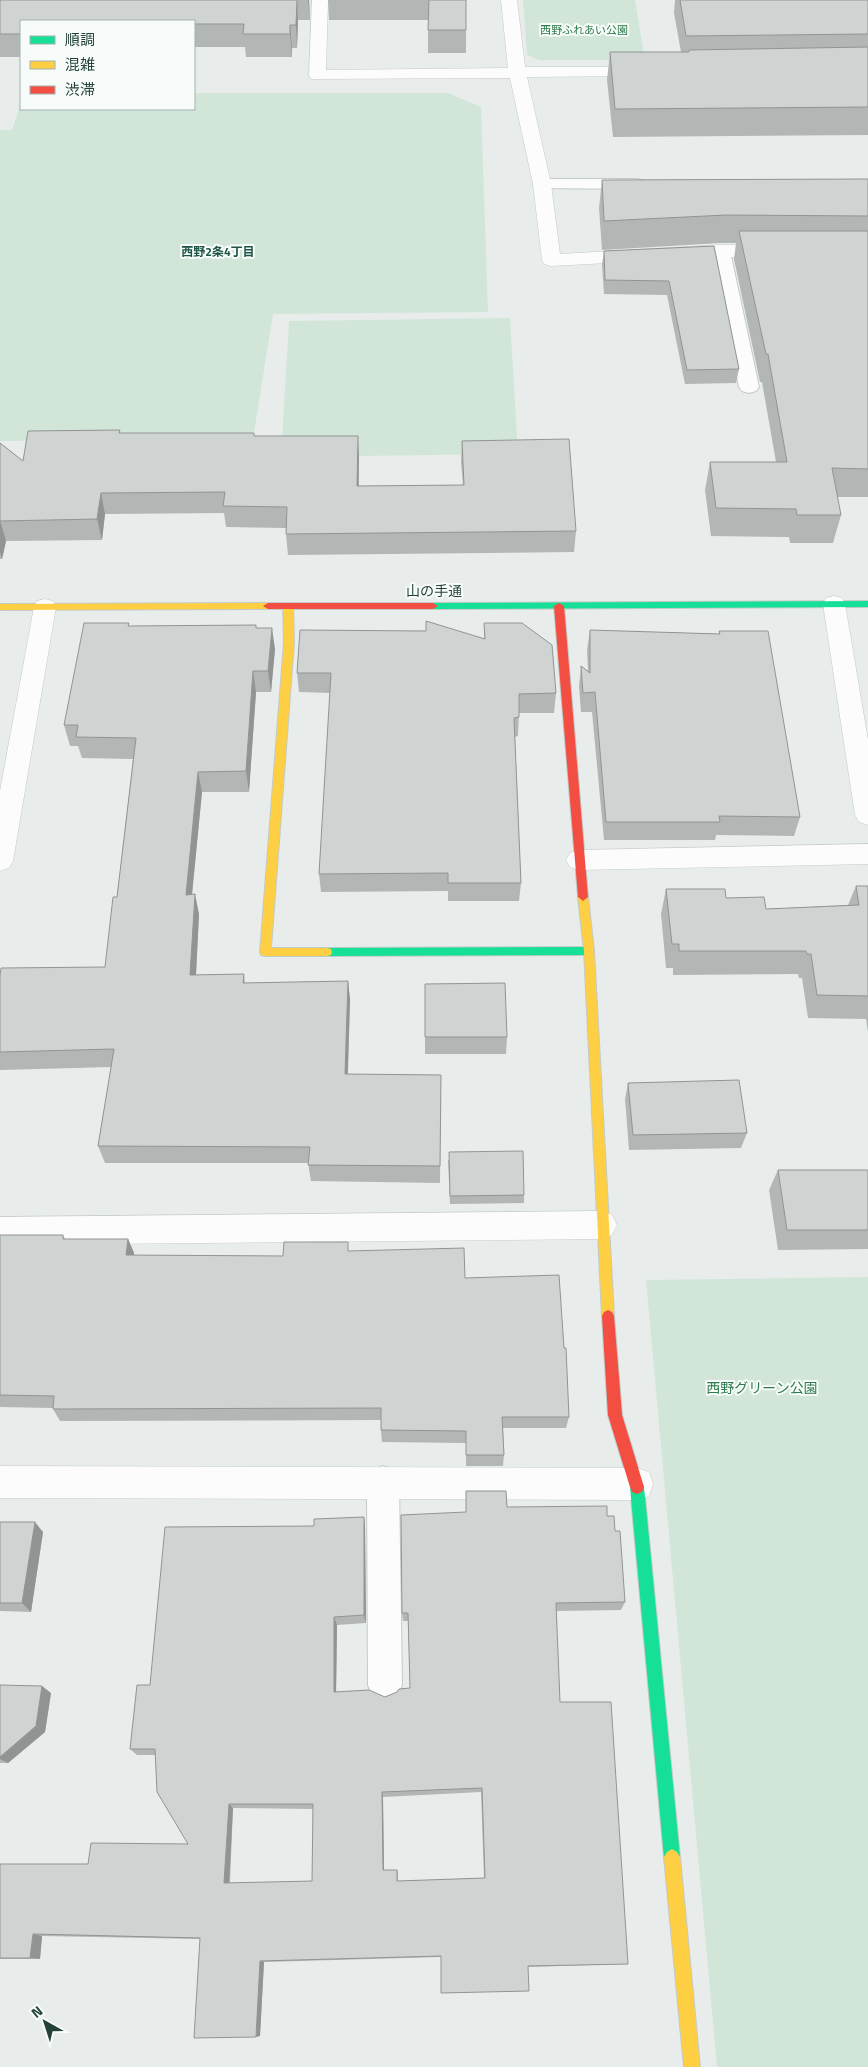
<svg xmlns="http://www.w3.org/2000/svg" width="868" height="2067" viewBox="0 0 868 2067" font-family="'Titillium Web','Noto Sans JP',sans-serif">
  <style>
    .green { fill: #d1e6d8 }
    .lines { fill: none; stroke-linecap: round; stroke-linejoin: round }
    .lane-casing { stroke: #c5cac8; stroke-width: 2 }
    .street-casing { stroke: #c5cac8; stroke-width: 1 }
    .fast-casing { stroke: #c3cbc8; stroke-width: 2 }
    .slow-casing { stroke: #c3cbc8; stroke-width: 2 }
    .jam-casing { stroke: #c3cbc8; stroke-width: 2 }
    .lane { fill: #fcfcfc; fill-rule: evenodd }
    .street { fill: #fcfcfc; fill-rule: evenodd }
    .fast { fill: #16e098; fill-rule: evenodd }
    .slow { fill: #ffcf43; fill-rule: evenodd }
    .jam { fill: #f24e42; fill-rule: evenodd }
    .wall { fill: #b2b6b5; fill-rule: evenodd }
    .shaded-wall { fill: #919493 }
    .building { fill: #cfd4d2; stroke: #919493; fill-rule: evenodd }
    .labels { text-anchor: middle; stroke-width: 4; stroke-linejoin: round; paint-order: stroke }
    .far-park-label { font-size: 11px; fill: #2d7a4b; stroke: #f7fbf9 }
    .far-neighbourhood-label { font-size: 12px; font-weight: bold; fill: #1f5548; stroke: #f7fbf9 }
    .street-label { font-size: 14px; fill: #24423a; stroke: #f7fbf9 }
    .park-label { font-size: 14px; fill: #2d7a4b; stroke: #f7fbf9 }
  </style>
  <rect width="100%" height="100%" fill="#e8edeb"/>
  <path class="green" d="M523,0h112l10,60h-106l-12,-5z
    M194,93h254l33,14 7,205 -215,2 -20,125 -253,2v-311h12l9,-27v6h173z
    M510,318l8,136 -237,3 8,-136z
    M868,1277v790h-151l-71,-787z"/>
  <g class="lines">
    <g class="lane-casing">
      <path id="lane" d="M542,179h94l6,1 3,4 -3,4 -6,1 -100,-1 -3,-4 3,-4z
        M721,246l6,1 3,4 29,136 -3,4 -7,2 -7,-2 -3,-4 -27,-136 3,-4z
        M383,1466l11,5 5,11 3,203 -5,12 -12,5 -12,-5 -5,-12 -1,-203 5,-11z"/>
    </g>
    <g class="street-casing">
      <path id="street" d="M312,0h16l-2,70 182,-2 -7,-68h16l8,67h125l2,4 -2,4 -6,1 -117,1 24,107 9,70 161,-9h51l7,2 2,4 -2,4 -7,2h-51l-170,9 -7,-2 -2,-4 -9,-76 -23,-106 -199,1 -2,-4z
        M834,596l8,2 3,6 23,136v85l-9,-3 -4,-7 -32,-211 3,-6z
        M45,599l8,2 3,6 -43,254 -4,7 -9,3v-80l34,-184 3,-6z
        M868,844v20l-289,6 -9,-3 -4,-7 4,-7 9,-3z
        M602,1211l10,4 5,10 -5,10 -10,4 -602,6v-28z
        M0,1466l637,2 12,4 4,12 -4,12 -12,4 -637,-2z"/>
    </g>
    <g class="fast-casing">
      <path id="fast" d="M868,601v6l-435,2 -5,-3 5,-3z
        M589,947l4,1 1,3 -1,3 -4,1 -262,1 -4,-1 -1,-3 1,-3 4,-1z
        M637,1480l5,2 2,5 36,370 -3,5 -5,3 -5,-3 -3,-5 -34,-370 2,-5z"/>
    </g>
    <g class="slow-casing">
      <path id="slow" d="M268,603l5,3 -5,3 -268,1v-6z
        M288,603l5,3 1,36 -23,306h56l4,1 1,3 -1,3 -4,1h-62l-4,-1 -1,-3 24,-310 -1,-36z
        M583,893l5,4 6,54 20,365 -2,4 -4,2 -4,-2 -2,-4 -18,-365 -6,-54z
        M672,1849l5,3 3,5 20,210h-16l-20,-210 3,-5z"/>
    </g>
    <g class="jam-casing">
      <path id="jam" d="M268,603h165l5,3 -5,3h-165l-5,-3z
        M559,603l5,3 24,291 -5,4 -5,-4 -24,-291z
        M608,1310l4,2 2,4 8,99 22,72 -2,5 -5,2 -5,-2 -2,-5 -22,-72 -6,-99 2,-4z"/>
    </g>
    <use href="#lane" class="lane"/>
    <use href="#street" class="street"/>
    <use href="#fast" class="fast"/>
    <use href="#slow" class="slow"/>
    <use href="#jam" class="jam"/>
  </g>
  <path class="wall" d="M0,0h309l1,20h-12l-1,28h-5v9h-46l-1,-10h-51v-26h-173v36h-21z
    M328,0h138v53h-38v-33h-99z
    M675,0h193v135l-255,2 -6,-57 3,-28h71l-7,-39z
    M868,179v318h-31l4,18 -8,28h-43l-1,-6 -78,-1 -6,-46 5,-28h66l-14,-80h-2l-26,-123 2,-16h-15l-119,7 -3,-42 3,-28z
    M714,246l25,123 -3,14 -51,1 -18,-89 -63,-1 -2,-29 2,-14z
    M120,430v3h134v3l105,21v29l104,-1 -2,-23 1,-21 114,90 -2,21 -286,3 -2,-21v-6l-60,-1 -2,-14 -119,1 -3,26 -96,1 -4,18h-2v-116l23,18z
    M484,623l72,70 -2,20h-35l-1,23 -3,1 6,146 -2,18h-71v-10l-127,1 -2,-18 11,-181 -31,-1 -2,-19 187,-35z
    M256,625v3l19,21 -4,43h-15l-7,100h-47l-10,103 7,19 -3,61 48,-1 1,9 103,-2 2,19 -2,74 93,1 -1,108 -129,-2 -3,-18h-203l-7,-17 13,-79 -111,3v-94l105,-9 12,-70 16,-138 -51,-1 -4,-12h-8l-6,-21 65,-99z
    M590,630l129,4v-3l81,186 -6,19 -78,-1 -1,5h-111l-12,-128h-11l-2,-26 2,-20 7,5 -1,-21z
    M856,886h12v146l-2,-13 -58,-1 -6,-40h-3l-1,-4 -125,1v-7h-7l-5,-54 5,-25 60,9 40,11 82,-4z
    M425,984l82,53 -1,17h-81z
    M628,1083l119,50 -6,15 -112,2 -4,-51z
    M448,1160l76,35v8l-74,1z
    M778,1170h90v79l-90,1 -9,-60z
    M0,1235h63l2,4h63l6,14 -1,2 150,1 66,-5 116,27 104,139 -3,11h-63l1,27 -1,11h-37v-23l-84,-1 -1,-12v-10l-321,1 -7,-12v-1l-53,-1z
    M466,1491l41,16 100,9 8,15 10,71 -4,8 -65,1 4,91 68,262 -100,3 -87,-10 -177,5 -4,74 -60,-97 -158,-3 -2,23h-40v-95h88l100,-20 -32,-89h-19l-7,-6 20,-64 164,-159 50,-9 1,10 1,96 -29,2 -1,67 49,5 25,-9 -2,-67h-5l-1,-8 64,-101zM481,1792l3,86 -86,3v-9l-1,-2h-13l-1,-73zM233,1808l80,1 -1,72 -82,2z
    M0,1522l43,10 -12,80 -31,-1z
    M0,1685l51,8 -6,39 -37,31h-8z"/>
  <path class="shaded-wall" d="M297,0l1,20 -1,28 -1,-23z
    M308,0h1l1,20z
    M290,25l2,23v9l-2,-23z
    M358,436l1,21 -1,50 -1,-21z
    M101,493l4,21 -3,26 -5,-21z
    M0,520l6,21 -4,18 -2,-7z
    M272,628l3,21 -4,43 -3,-21z
    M253,671l3,21 -7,100 -3,-21z
    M198,772l4,20 -12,122 -4,-19z
    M195,894l4,20 -4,80 -5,-19z
    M348,981l2,19 -3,92 -2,-18z
    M128,1239l6,14 -2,16 -6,-14z
    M364,1517l1,10 1,96 -2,-8z
    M35,1522l8,10 -12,80 -9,-9z
    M334,1617l3,8 -1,73 -2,-6z
    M42,1686l9,7 -6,39 -37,31 -8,-4v-2z
    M382,1792l1,5 1,76 -1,-3z
    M229,1804l4,4 -4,77 -5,-2z
    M33,1934l9,2 -2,23 -10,-1z
    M260,1961l4,1 -4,74 -4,1z"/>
  <path class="building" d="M0,0h297l-1,25h-6v9h-47l1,-10h-50v-3h-173v13h-21z
    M429,0h37v30h-38z
    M680,0h188v34l-182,2z
    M868,47v60l-253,2 -5,-57h79v-2z
    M868,179v37l-142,-1 -122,6 -2,-41z
    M739,231h129v238l-36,-1 9,47h-44l-1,-6 -80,-1 -6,-46h77l-19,-108h-2z
    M714,246l25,123 -52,1 -18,-89 -64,-1 -1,-29z
    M120,430l-1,3h135v3h104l-1,50 107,-1 -2,-44 107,-2 7,92 -290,3 1,-27 -64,-1 2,-14 -124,1 -4,26 -97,2v-78l23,18 5,-30z
    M426,621l59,18 -1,-16h38l30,22 4,48 -37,1v23l-5,1 7,165h-73v-10l-129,1 12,-201h-34l3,-43 126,1z
    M84,623h45l-1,3 128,-1v3h16l-4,43h-15l-7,100 -48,1 -12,123 9,-1 -5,81 54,-1 -1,9 105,-2 -3,93 96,1 -1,91 -132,-1 2,-18 -212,-1 16,-97 -114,3v-76l1,-8 104,-1 8,-70h4l19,-159 -60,-1 2,-12h-14z
    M590,630l130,4 -1,-3h49l32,186 -81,-1 1,6h-114l-11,-130 -12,1 -2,-27 9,7z
    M856,886h12v110l-51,-1 -6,-41h-4l-1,-3h-127v-7h-7l-6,-55h59l1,9 38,-1 2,12 93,-4z
    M505,983l2,54h-82v-53z
    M739,1080l8,53 -114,2 -5,-52z
    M523,1151l1,44 -74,1 -1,-44z
    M778,1170h90v60h-81z
    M0,1235h63v4h65l-2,16 157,1 1,-14h64v9l116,-3 1,30 94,-3 5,73h2l3,69h-67l2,38h-38v-24l-85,-1v-22l-328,1 1,-13 -54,-1z
    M466,1491h40l1,16 100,-1v10h7l1,15h5l5,71 -69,1 4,99h51l17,262 -100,2 1,25 -88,2v-37l-181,5 -4,76 -62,1 6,-100 -167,-4 -3,24h-30v-94h88l3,-21 97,1 -31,-52 -2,-43h-25l7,-64h13l15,-158 149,-1v-7l50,-2v98l-30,2v75l35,-2 16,7 12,-5 2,-3 11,-1 -2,-75h-6l-1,-98 65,-3zM482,1788l3,90 -88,3v-11h-14l-1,-78zM229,1804h84l-1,77 -88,2z
    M0,1522h35l-13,81h-22z
    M0,1685l42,1 -6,40 -36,31z"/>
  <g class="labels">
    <g class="far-park-label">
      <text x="584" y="34">西野ふれあい公園</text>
    </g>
    <g class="far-neighbourhood-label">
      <text x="218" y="256">西野2条4丁目</text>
    </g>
    <g class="street-label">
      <text x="434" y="596">山の手通</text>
    </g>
    <g class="park-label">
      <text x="762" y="1393">西野グリーン公園</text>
    </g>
  </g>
  <rect x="20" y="20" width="175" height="90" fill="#f7fbf9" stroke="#a3b1ad"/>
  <rect x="30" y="36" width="25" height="8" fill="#16e098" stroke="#a3b1ad"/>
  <text x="65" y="45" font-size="15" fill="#24423a">順調</text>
  <rect x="30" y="61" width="25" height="8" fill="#ffcf43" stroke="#a3b1ad"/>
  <text x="65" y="70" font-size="15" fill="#24423a">混雑</text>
  <rect x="30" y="86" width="25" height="8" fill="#f24e42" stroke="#a3b1ad"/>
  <text x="65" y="95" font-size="15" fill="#24423a">渋滞</text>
  <g transform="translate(45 2022) rotate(321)" stroke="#f7fbf9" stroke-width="4" paint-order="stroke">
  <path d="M0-4L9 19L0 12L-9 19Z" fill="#24423a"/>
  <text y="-8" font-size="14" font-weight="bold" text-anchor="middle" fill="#24423a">N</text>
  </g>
</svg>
